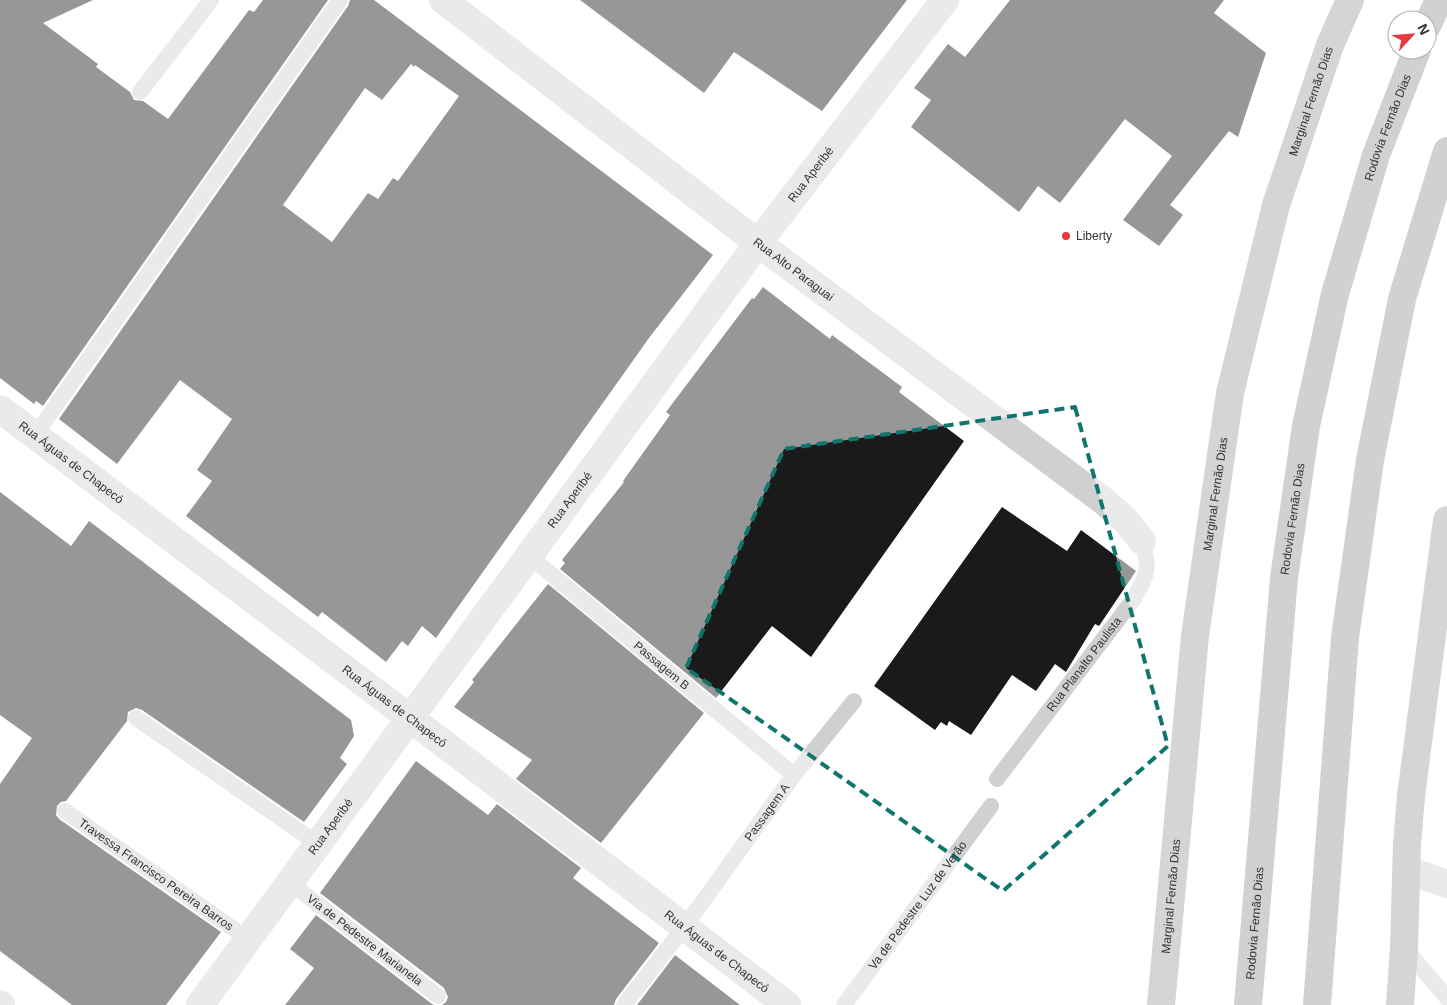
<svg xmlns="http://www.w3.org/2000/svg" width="1447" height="1005" font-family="Arial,sans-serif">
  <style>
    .building { fill: #1a1a1a; fill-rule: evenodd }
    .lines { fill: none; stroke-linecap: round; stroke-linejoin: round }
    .service { stroke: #d0d0d0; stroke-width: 16 }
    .minor { stroke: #d0d0d0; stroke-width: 28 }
    .trunk { stroke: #a2a2a2; stroke-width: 28 }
    .motorway { stroke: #9a9a9a; stroke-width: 28 }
    .marked { fill: none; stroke: #0f766e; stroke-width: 4; stroke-dasharray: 10 6; stroke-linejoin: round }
    .poi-dot { fill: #e63946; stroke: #fff; stroke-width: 2 }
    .labels { text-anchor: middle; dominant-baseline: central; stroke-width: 5; stroke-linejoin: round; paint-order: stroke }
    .street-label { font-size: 12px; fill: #333; stroke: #fff }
    .poi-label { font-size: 12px; fill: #333; stroke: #fff; text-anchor: start }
  </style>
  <rect width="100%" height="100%" fill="#fff"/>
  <g class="building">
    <polygon points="0,0 93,0 43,23 98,64 96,67 130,92 134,100 143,101 168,119 249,10 254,12 263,0 328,0 43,406 36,401 34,404 0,378"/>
    <path d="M350 0H374L713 255 649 338 436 638 422 626 408 646 402 641 386 662 322 612 318 617 186 516 212 481 197 470 232 419 180 380 117 464 59 419 348 6ZM411 64 414 67 415 65 459 96 398 181 393 178 378 199 368 193 332 242 283 205 365 88 382 100Z"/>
    <polygon points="580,0 907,0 822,111 734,52 704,93"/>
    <polygon points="1010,0 1224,0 1214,13 1266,53 1238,137 1229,131 1170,205 1183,215 1159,246 1123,220 1172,156 1125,119 1060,203 1038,186 1019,212 911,127 931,100 914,88 948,44 965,57"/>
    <polygon points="763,287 830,339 832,335 902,387 899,392 964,441 811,657 772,626 716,698 560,569 565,563 562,560 624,482 623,481 670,415 666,412 752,298 754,299"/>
    <polygon points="0,492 71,546 89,521 351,720 354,736 340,758 347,764 304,822 142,710 136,708 128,712 127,721 66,801 61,802 57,806 56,815 59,819 221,932 166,1005 72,1005 0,951 0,784 32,738 0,715"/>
    <polygon points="1002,507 1067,551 1081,530 1136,571 1099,626 1095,624 1066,672 1055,664 1036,691 1012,675 971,735 949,721 947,726 941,722 935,730 874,686"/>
    <polygon points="548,584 704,713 601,843 516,779 532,760 454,707 474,682 472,680"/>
    <polygon points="416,761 488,815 497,804 581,868 573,878 659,943 616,999 614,1005 442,1005 446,1002 448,997 444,988 320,893"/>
    <polygon points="316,915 432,1004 434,1005 285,1005 314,968 290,949"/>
    <polygon points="675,955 740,1005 637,1005"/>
  </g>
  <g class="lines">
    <g class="service">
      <polyline points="140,92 211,0"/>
      <polyline points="35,435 340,0"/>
      <path id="s1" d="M529 556 794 775"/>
      <polyline points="136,718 318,844"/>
      <path id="s2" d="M997 779 1133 600C1147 575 1151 570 1142 541"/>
      <path id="s3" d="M65 811 248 939"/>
      <path id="s4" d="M290 883 438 996"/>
      <polyline points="1404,947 1447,998"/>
      <path id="s5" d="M624 1005 685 926 794 775 854 701"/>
      <path id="s6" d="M844 1005 991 806"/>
    </g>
    <g class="minor">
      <path id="s7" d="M443 0 758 243 1105 502 1126 521 1142 541"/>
      <path id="s8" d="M0 409 410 718 787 1005"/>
      <polyline points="1407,870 1447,884"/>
      <polyline points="0,1004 1,1005"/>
      <path id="s9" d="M200 1005 758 243 945 0"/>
    </g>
    <g class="trunk">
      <path id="s10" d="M1161 1005 1195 636 1230 393 1276 205 1330 45 1350 0"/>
      <polyline points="1400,1005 1404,947 1407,845 1411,796 1447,520"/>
    </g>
    <g class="motorway">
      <polyline points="1427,26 1439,0"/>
      <path id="s11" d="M1248 1005 1284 578 1306 426 1335 294 1376 155 1417 50"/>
      <polyline points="1317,1005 1345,638 1370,460 1402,299 1447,151"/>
    </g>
  </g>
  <path d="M0 0H1447V1005H0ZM1075 407 1168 746 1003 891 686 668 784 449Z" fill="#fff" fill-opacity=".55" fill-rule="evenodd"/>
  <path class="marked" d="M1075 407 1168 746 1003 891 686 668 784 449Z"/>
  <circle class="poi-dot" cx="1066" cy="236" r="5"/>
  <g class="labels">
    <g class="street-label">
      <text stroke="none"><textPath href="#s10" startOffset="919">Marginal Fernão Dias</textPath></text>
      <text stroke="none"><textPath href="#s11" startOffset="892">Rodovia Fernão Dias</textPath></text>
      <text stroke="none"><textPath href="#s9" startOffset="1031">Rua Aperibé</textPath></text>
      <text stroke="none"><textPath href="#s7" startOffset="442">Rua Alto Paraguai</textPath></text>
      <text stroke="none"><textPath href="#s8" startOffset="89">Rua Águas de Chapecó</textPath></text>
      <text stroke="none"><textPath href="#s10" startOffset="514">Marginal Fernão Dias</textPath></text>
      <text stroke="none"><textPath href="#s9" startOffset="626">Rua Aperibé</textPath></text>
      <text stroke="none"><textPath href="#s11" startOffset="488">Rodovia Fernão Dias</textPath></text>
      <text stroke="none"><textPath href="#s2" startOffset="144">Rua Planalto Paulista</textPath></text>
      <text stroke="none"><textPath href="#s1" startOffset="172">Passagem B</textPath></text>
      <text stroke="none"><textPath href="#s8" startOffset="494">Rua Águas de Chapecó</textPath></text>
      <text stroke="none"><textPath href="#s5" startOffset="240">Passagem A</textPath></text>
      <text stroke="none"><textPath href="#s9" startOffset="221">Rua Aperibé</textPath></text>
      <text stroke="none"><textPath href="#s3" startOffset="111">Travessa Francisco Pereira Barros</textPath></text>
      <text stroke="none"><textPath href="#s10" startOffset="109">Marginal Fernão Dias</textPath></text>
      <text stroke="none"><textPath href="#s6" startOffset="124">Va de Pedestre Luz de Verão</textPath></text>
      <text stroke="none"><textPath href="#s11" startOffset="82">Rodovia Fernão Dias</textPath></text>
      <text stroke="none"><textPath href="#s4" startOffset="94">Via de Pedestre Marianela</textPath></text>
      <text stroke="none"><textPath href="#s8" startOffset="899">Rua Águas de Chapecó</textPath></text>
    </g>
    <g class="poi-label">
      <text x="1076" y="236">Liberty</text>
    </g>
  </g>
  <g transform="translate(1412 35) rotate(64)"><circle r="24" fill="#ffffff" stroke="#adadad"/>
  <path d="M0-4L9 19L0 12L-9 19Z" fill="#e63946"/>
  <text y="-8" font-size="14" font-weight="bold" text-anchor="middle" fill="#333333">N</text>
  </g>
</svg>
